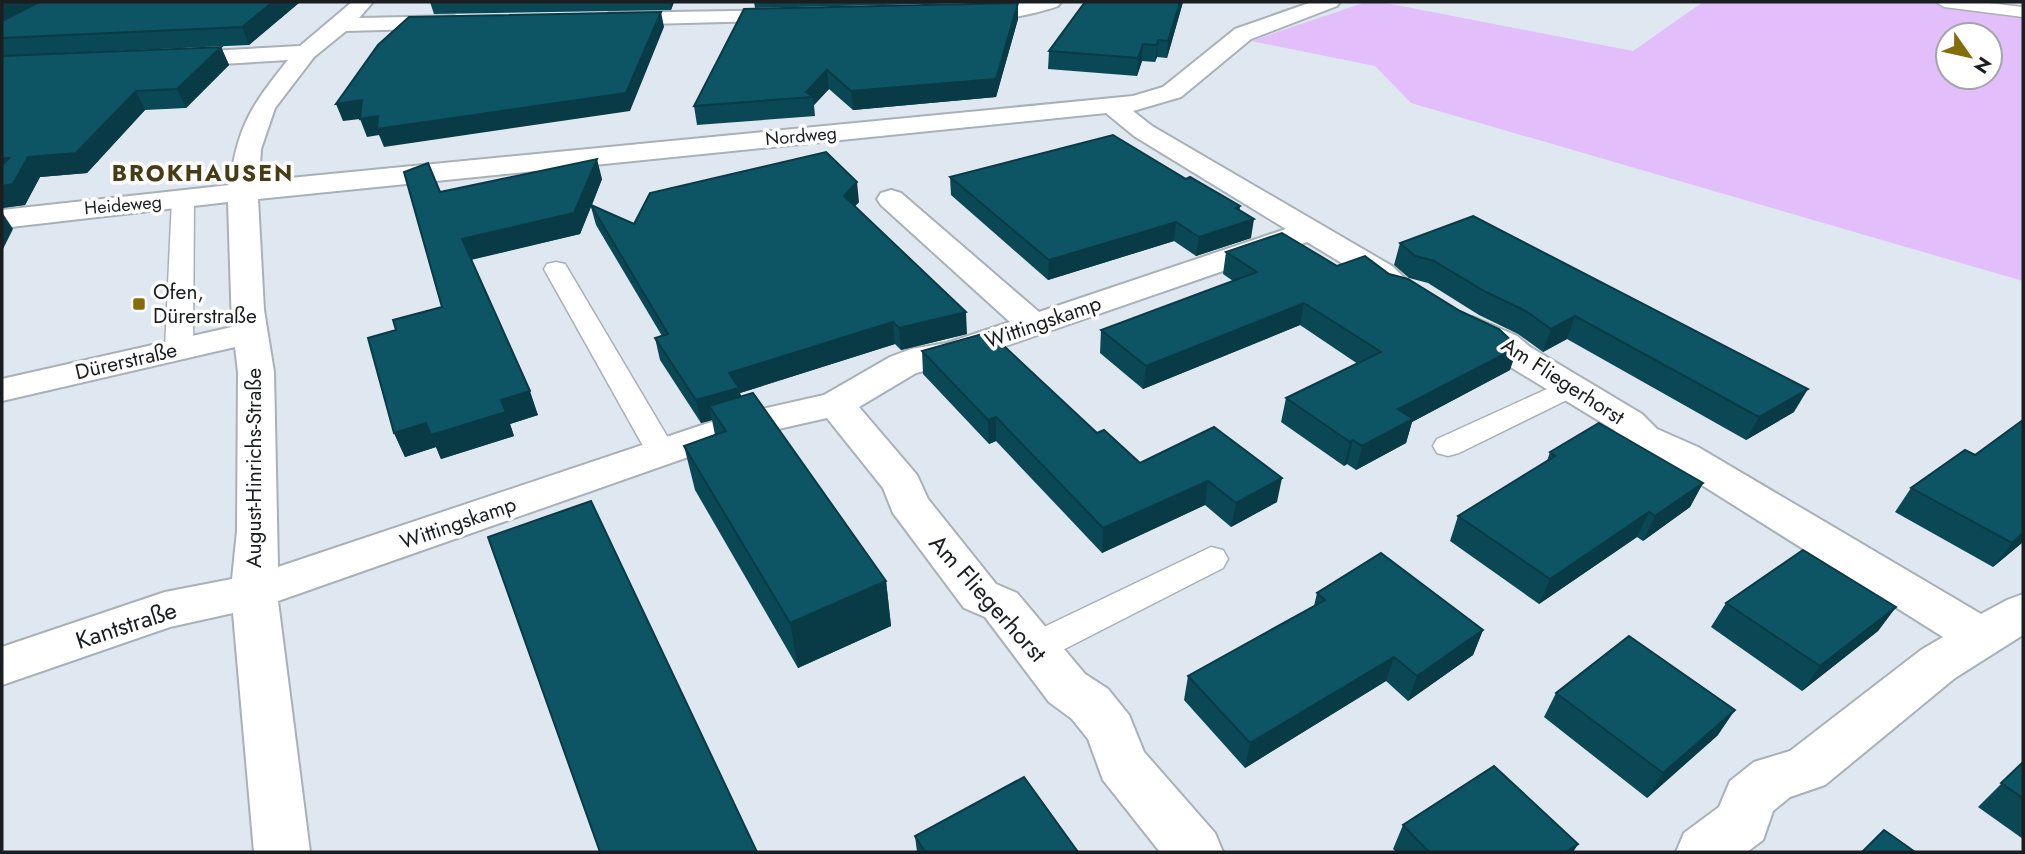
<svg xmlns="http://www.w3.org/2000/svg" width="2025" height="854" font-family="Jost,sans-serif">
  <style>
    .green { fill: #e2befa; fill-rule: evenodd }
    .lines { fill: none; stroke-linecap: round; stroke-linejoin: round }
    .lane-casing { stroke: #a8b0b8; stroke-width: 3 }
    .street-casing { stroke: #a8b0b8; stroke-width: 4 }
    .lane { fill: #fff; fill-rule: evenodd }
    .street { fill: #fff; fill-rule: evenodd }
    .wall { fill: #0b4856 }
    .shaded-wall { fill: #093b46 }
    .building { fill: #0d5464; stroke: #093b46; stroke-width: 2 }
    .poi-dot { fill: #846d0a; stroke: #fff; stroke-width: 2.5 }
    .labels { text-anchor: middle; dominant-baseline: central; stroke-width: 7; stroke-linejoin: round; paint-order: stroke }
    .far-street-label { font-size: 18px; fill: #1b1e21; stroke: #fff }
    .poi-label { font-size: 21px; fill: #1b1e21; stroke: #fff; text-anchor: start }
    .street-label { font-size: 21px; fill: #1b1e21; stroke: #fff }
    .far-district-label { font-size: 23px; font-weight: bold; letter-spacing: 2px; fill: #473c13; stroke: #fff }
    .near-street-label { font-size: 24px; fill: #1b1e21; stroke: #fff }
  </style>
  <rect width="100%" height="100%" fill="#dfe8f0"/>
  <path class="green" d="M1366 2H1381L1633 51 1703 2H1936L2023 14V281L1411 103 1375 66 1251 41ZM1948 35H1990V77H1948Z"/>
  <g class="lines">
    <g class="lane-casing">
      <g id="lane">
        <polygon points="1936,2 1980,2 2023,7 2023,17 1944,7"/>
        <polygon points="183,192 194,199 193,349 189,355 169,355 165,349 172,199"/>
        <polygon points="556,262 565,264 568,269 677,453 673,460 662,463 651,460 647,453 544,269 547,264"/>
        <polygon points="1569,379 1579,382 1583,388 1579,394 1459,453 1448,456 1437,453 1433,446 1437,439"/>
        <polygon points="1211,547 1223,550 1228,559 1223,568 1047,658 1034,663 1021,658 1015,648 1021,638"/>
      </g>
    </g>
    <g class="street-casing">
      <g id="street">
        <path d="M352 2H373L359 18 454 16 465 22 454 28 346 31 314 57 275 108 261 149 259 181 1133 96 1163 87 1235 29 1312 2H1340L1337 6 1251 39 1181 97 1133 111 1152 126 1392 266 1415 288 1411 295 1399 298 1387 295 1370 280 1307 242 965 360 916 373 859 407 917 475 928 499 996 584 1017 593 1085 674 1108 689 1129 715 1144 752 1215 833 1223 852H1160L1103 780 1088 739 1072 719 1049 702 985 617 964 608 893 513 883 488 827 418 748 436 278 601 310 852H254L233 613 170 627 2 685V647L165 592 232 579 237 531 238 372 235 347 2 401V379L232 327 228 202 2 228V210L230 185C237 126 252 105 288 60L171 67 160 60 171 53 300 46ZM1106 113 1134 136 1286 229 1039 312 901 193 891 190 881 193 877 199 881 205 1010 322 947 343 911 349 890 357 824 395 723 418 278 567 274 372 264 310 258 199Z"/>
        <path d="M1032 2H1061L1058 6C1040 13 968 30 956 13L966 7Z"/>
        <polygon points="790,10 797,12 800,16 797,20 609,25 598,19 609,13"/>
        <path d="M1473 317 1517 336 1530 347 1642 414 1657 429 1698 447 1981 614 2007 600 2023 594V635L1955 678 1825 785 1790 797 1773 811 1763 840 1747 852H1676L1684 833 1719 807 1730 781 1754 762 1790 751 1921 650 1943 637 1670 465 1629 447 1614 430 1504 363C1490 348 1467 343 1456 327L1461 320Z"/>
      </g>
    </g>
    <use href="#lane" class="lane"/>
    <use href="#street" class="street"/>
  </g>
  <g class="wall">
    <polygon points="2,2 300,2 249,45 2,56"/>
    <polygon points="430,2 674,2 671,10 434,14"/>
    <polygon points="754,2 1023,2 755,8"/>
    <polygon points="1085,2 1183,2 1167,58 1157,57 1155,62 1142,61 1137,76 1048,69 1049,51"/>
    <polygon points="1018,19 996,97 853,110 829,89 814,105 815,116 697,125 694,106"/>
    <polygon points="221,47 229,65 186,108 145,110 87,173 40,177 25,205 2,208 2,56"/>
    <polygon points="950,177 1240,210 1251,238 1196,256 1174,241 1048,280 951,195"/>
    <polygon points="602,179 592,205 634,224 859,202 854,207 967,334 901,350 895,344 740,393 741,396 886,581 891,626 798,668 695,490 684,446 715,435 712,420 701,423 660,360 655,338 662,336 596,225 591,207 580,234 471,260 538,415 510,424 514,436 441,459 436,447 405,457 394,433 396,330 442,307 440,192"/>
    <polygon points="1473,216 1794,412 1746,440 1567,339 1543,352 1518,334 1479,315 1428,283 1409,278 1394,265 1400,243"/>
    <polygon points="1226,252 1510,370 1412,422 1406,443 1356,470 1347,464 1344,466 1281,422 1286,398 1358,364 1300,325 1143,389 1100,353 1101,330 1233,281 1223,274"/>
    <polygon points="922,351 1097,433 1140,463 1214,427 1277,502 1231,527 1205,505 1102,553 996,441 989,444 923,374"/>
    <polygon points="1550,452 1703,483 1690,507 1643,541 1637,537 1539,604 1450,541 1458,516 1547,461"/>
    <polygon points="1911,488 2023,542 1993,567 1895,512"/>
    <polygon points="1317,593 1483,630 1473,655 1408,701 1386,681 1245,768 1184,700 1188,676 1314,606"/>
    <polygon points="1726,603 1896,607 1878,631 1802,691 1711,627"/>
    <polygon points="1556,693 1718,735 1647,798 1544,717"/>
    <polygon points="2023,762 2023,839 1978,807"/>
    <polygon points="1403,825 1578,844 1573,852 1396,852 1393,849"/>
    <polygon points="915,836 1078,852 917,852"/>
  </g>
  <g class="shaded-wall">
    <polygon points="2,2 43,2 2,23"/>
    <polygon points="273,2 300,2 249,45 242,27"/>
    <polygon points="670,2 674,2 671,10"/>
    <polygon points="1180,2 1183,2 1167,58 1168,41"/>
    <polygon points="1018,3 1018,19 996,97 853,110 851,91"/>
    <polygon points="661,12 664,27 630,111 384,147 379,135 367,137 360,119 343,121 336,104"/>
    <polygon points="1158,40 1157,57 1155,62 1157,45"/>
    <polygon points="1143,44 1142,61 1137,76 1138,58"/>
    <polygon points="221,47 229,65 186,108 177,89"/>
    <polygon points="827,70 829,89 814,105 813,97 806,92"/>
    <polygon points="136,91 145,110 87,173 40,177 25,205 2,208 2,158 28,157"/>
    <polygon points="597,159 602,179 580,234 469,260 462,239"/>
    <polygon points="857,182 859,202 846,216 844,196"/>
    <polygon points="1240,206 1238,224 1254,219 1251,238 1196,256 1199,237 1236,208"/>
    <polygon points="2,212 13,229 2,251"/>
    <polygon points="1176,222 1174,241 1048,280 1049,260"/>
    <polygon points="1304,303 1300,325 1143,389 1146,366"/>
    <polygon points="966,312 967,334 901,350 899,328"/>
    <polygon points="1575,316 1567,339 1543,352 1551,329"/>
    <polygon points="893,322 895,344 740,393 744,411 709,406 712,420 701,423 696,400 729,373"/>
    <polygon points="1518,347 1510,370 1412,422 1406,443 1356,470 1362,446 1398,409"/>
    <polygon points="1808,389 1794,412 1746,440 1759,417"/>
    <polygon points="530,391 538,415 510,424 514,436 441,459 436,447 405,457 394,433"/>
    <polygon points="996,417 996,441 989,444 988,420"/>
    <polygon points="1353,440 1347,464 1344,466 1350,442"/>
    <polygon points="1282,478 1277,502 1231,527 1236,503"/>
    <polygon points="1208,481 1205,505 1102,553 1103,528"/>
    <polygon points="1703,483 1690,507 1643,541 1655,516"/>
    <polygon points="1649,512 1637,537 1539,604 1550,579"/>
    <polygon points="2023,533 2023,542 1993,567 2012,543"/>
    <polygon points="886,581 891,626 798,668 790,623"/>
    <polygon points="1896,607 1878,631 1802,691 1820,666"/>
    <polygon points="1483,630 1473,655 1408,701 1417,676"/>
    <polygon points="1394,657 1386,681 1245,768 1250,743"/>
    <polygon points="1735,710 1718,735 1647,798 1663,773"/>
    <polygon points="1578,844 1573,852 1566,852"/>
  </g>
  <g class="building">
    <polygon points="39,2 273,2 242,27 2,38 2,21"/>
    <polygon points="1085,2 1180,2 1168,41 1158,40 1157,45 1143,44 1138,58 1049,51"/>
    <polygon points="1018,3 996,79 851,91 827,70 806,92 813,97 694,106 744,9"/>
    <polygon points="661,12 626,93 377,129 378,116 360,119 362,100 336,104 378,45 409,17"/>
    <polygon points="221,47 177,89 136,91 76,153 28,157 13,184 2,186 2,165 9,158 2,158 2,56"/>
    <polygon points="1113,135 1186,179 1190,177 1240,206 1236,208 1254,219 1199,237 1176,222 1049,260 950,177"/>
    <polygon points="826,152 857,182 844,196 966,312 899,328 893,322 729,373 739,388 696,400 655,338 668,334 591,205 634,224 650,193"/>
    <polygon points="597,159 574,213 462,239 530,391 501,400 506,412 431,435 426,423 394,433 368,338 396,330 393,320 442,307 404,172 428,163 440,192"/>
    <polygon points="1473,216 1808,389 1759,417 1575,316 1551,329 1526,311 1486,292 1434,261 1415,256 1400,243"/>
    <polygon points="1282,233 1337,266 1365,256 1389,274 1408,279 1460,311 1499,329 1518,347 1398,409 1413,419 1362,446 1353,440 1350,442 1286,398 1381,352 1304,303 1146,366 1101,330 1257,272 1226,252"/>
    <polygon points="989,332 1097,433 1104,430 1140,463 1214,427 1282,478 1236,503 1208,481 1103,528 996,417 988,420 922,351"/>
    <polygon points="753,393 886,581 790,623 684,446 726,431 709,406"/>
    <polygon points="2023,420 2023,533 2012,543 1911,488 1965,450 1975,455"/>
    <polygon points="1599,423 1703,483 1655,516 1649,512 1550,579 1458,516 1555,456 1550,452"/>
    <polygon points="591,501 757,852 600,852 488,537"/>
    <polygon points="1803,550 1896,607 1820,666 1726,603"/>
    <polygon points="1381,553 1483,630 1417,676 1394,657 1250,743 1188,676 1325,600 1317,593"/>
    <polygon points="1629,636 1735,710 1663,773 1556,693"/>
    <polygon points="2023,762 2023,798 2001,783"/>
    <polygon points="1494,766 1578,844 1566,852 1429,852 1403,825"/>
    <polygon points="1024,777 1078,852 925,852 915,836"/>
    <polygon points="1884,830 1915,852 1862,852"/>
  </g>
  <rect class="poi-dot" x="132" y="297" width="14" height="14" rx="3.5"/>
  <g class="labels">
    <g class="far-street-label">
      <text transform="translate(801 136) rotate(-5)">Nordweg</text>
      <text transform="translate(123 205) rotate(-5)">Heideweg</text>
    </g>
    <g class="poi-label">
      <text x="153" y="292">Ofen,<tspan x="153" dy="24">Dürerstraße</tspan></text>
    </g>
    <g class="street-label">
      <text transform="translate(1043 322) rotate(-19)">Wittingskamp</text>
      <text transform="translate(126 361) rotate(-13)">Dürerstraße</text>
      <text transform="translate(1563 381) rotate(33)">Am Fliegerhorst</text>
      <text transform="translate(254 468) rotate(-90)">August-Hinrichs-Straße</text>
      <text transform="translate(458 523) rotate(-19)">Wittingskamp</text>
    </g>
    <g class="far-district-label">
      <text x="203" y="173">BROKHAUSEN</text>
    </g>
    <g class="near-street-label">
      <text transform="translate(988 598) rotate(48)">Am Fliegerhorst</text>
      <text transform="translate(126 625) rotate(-18)">Kantstraße</text>
    </g>
  </g>
  <rect width="2025" height="854" fill="none" stroke="#1b1e21" stroke-width="7"/>
  <g transform="translate(1969 56) rotate(124)"><circle r="33" fill="#ffffff" stroke="#a4a5a6" stroke-width="2"/>
  <path d="M0-5L12 26L0 18L-12 26Z" fill="#846d0a"/>
  <text y="-10" font-size="19" font-weight="bold" text-anchor="middle" fill="#1b1e21">N</text>
  </g>
</svg>
